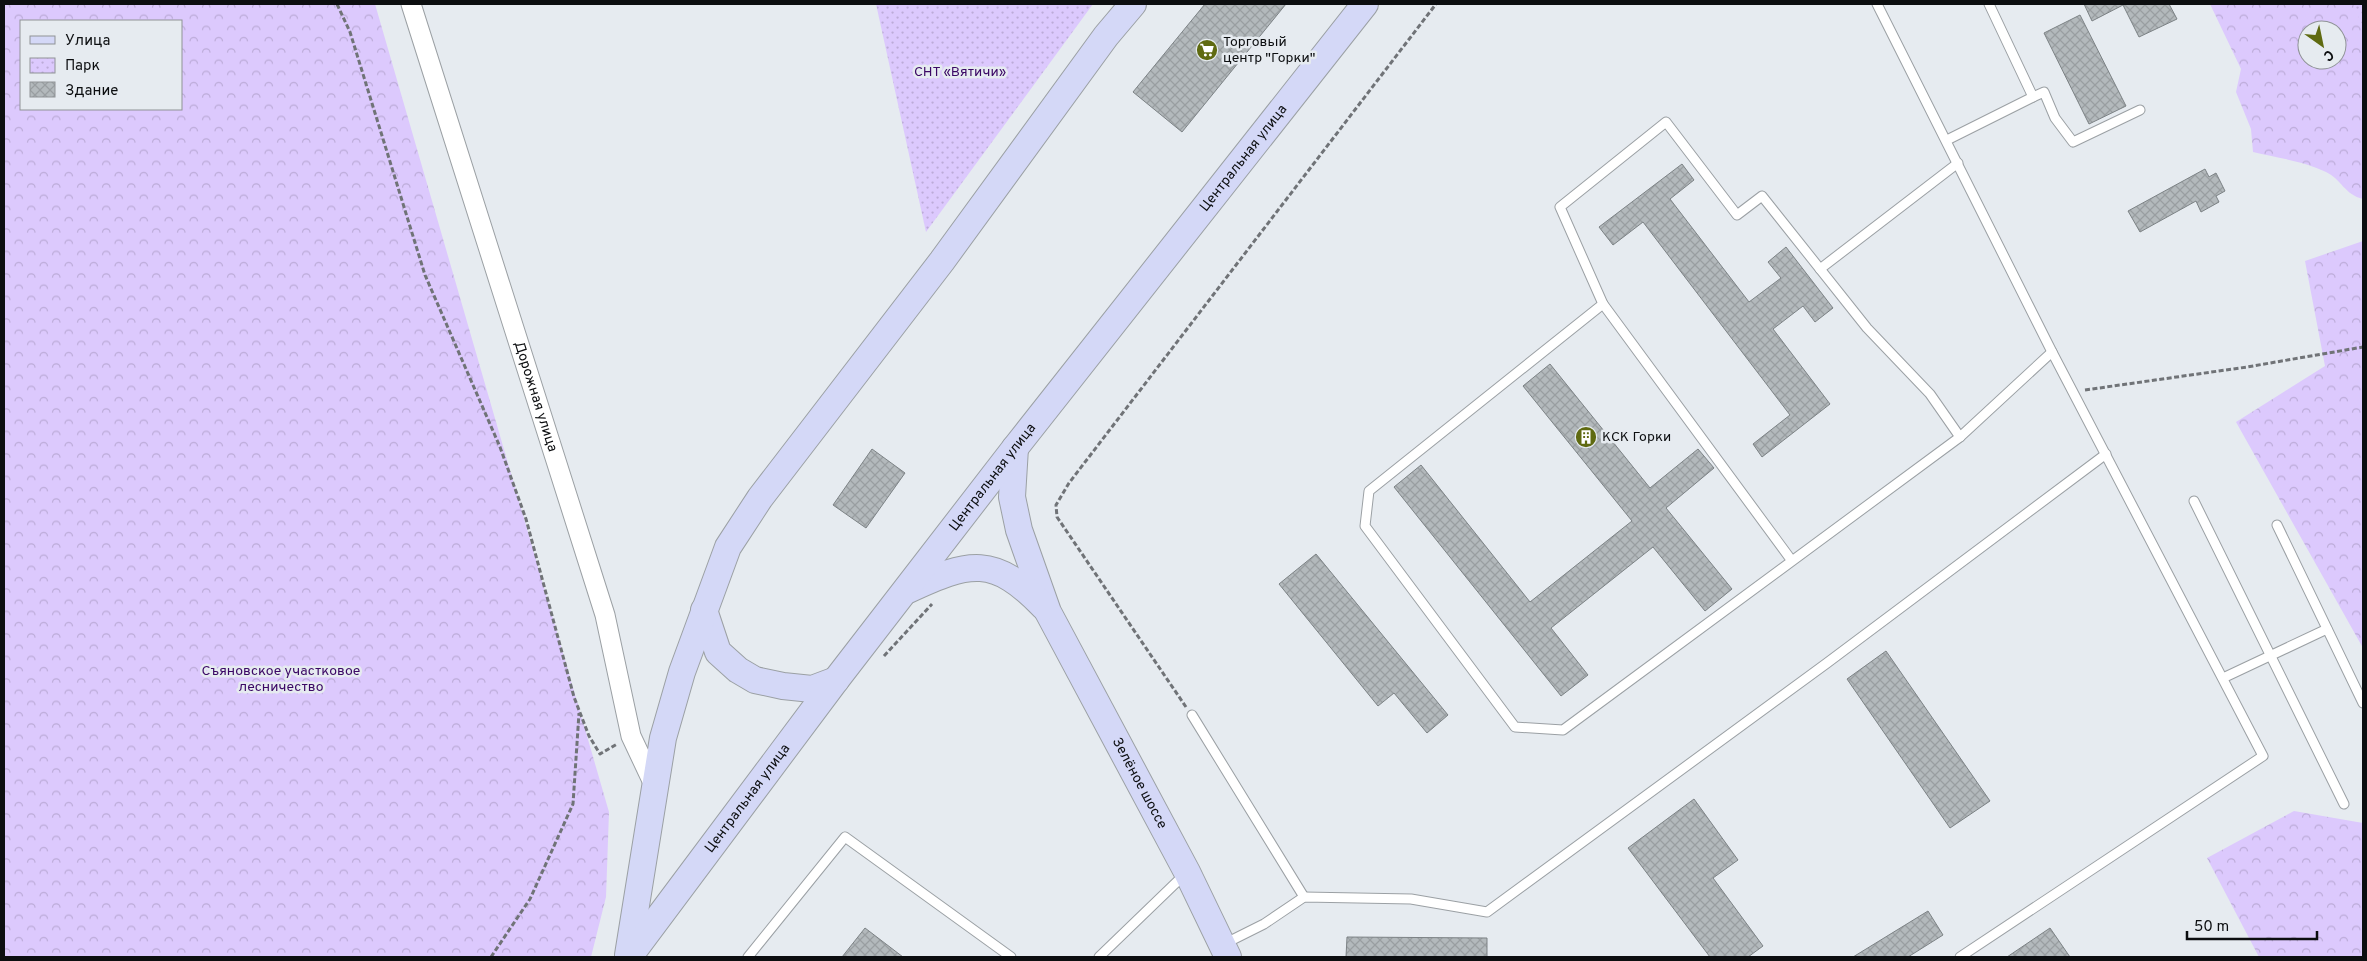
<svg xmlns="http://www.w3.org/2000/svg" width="2367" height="961" font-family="Overpass,sans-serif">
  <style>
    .forest { fill: url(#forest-crowns); fill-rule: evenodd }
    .park { fill: url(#park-dots) }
    .building { fill: url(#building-cross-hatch); stroke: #7c8285 }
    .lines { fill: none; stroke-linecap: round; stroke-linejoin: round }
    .lane-casing { stroke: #9ba0a4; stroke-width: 11 }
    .street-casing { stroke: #9ba0a4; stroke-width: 21 }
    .secondary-casing { stroke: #9ba0a4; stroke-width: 28 }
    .path { stroke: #707377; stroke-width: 3; stroke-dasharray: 5 2.5; stroke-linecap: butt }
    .lane { stroke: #fff; stroke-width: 9 }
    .street { stroke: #fff; stroke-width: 19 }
    .secondary { stroke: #d4d8f7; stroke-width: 26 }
    .labels { text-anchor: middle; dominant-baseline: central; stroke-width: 5; stroke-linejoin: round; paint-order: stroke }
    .poi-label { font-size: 14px; fill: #0c0e10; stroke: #e6ebf0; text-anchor: start }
    .park-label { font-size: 14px; fill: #3b0865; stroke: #e6ebf0 }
    .street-label { font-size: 14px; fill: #0c0e10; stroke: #e6ebf0 }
  </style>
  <defs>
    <pattern id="forest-crowns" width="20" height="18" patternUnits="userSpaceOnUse" patternTransform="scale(1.25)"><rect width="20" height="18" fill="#dcc9fd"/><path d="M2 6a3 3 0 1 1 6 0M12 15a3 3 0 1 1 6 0" fill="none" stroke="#bcabd8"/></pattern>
    <pattern id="park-dots" width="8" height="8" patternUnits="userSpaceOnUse" patternTransform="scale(1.25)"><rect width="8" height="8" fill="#dcc9fd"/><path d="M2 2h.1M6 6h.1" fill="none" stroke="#bcabd8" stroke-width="1.8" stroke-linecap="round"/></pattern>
    <pattern id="building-cross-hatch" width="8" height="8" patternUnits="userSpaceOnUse" patternTransform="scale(1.25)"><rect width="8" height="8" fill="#b3b9bc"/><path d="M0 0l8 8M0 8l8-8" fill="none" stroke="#999ea1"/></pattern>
  </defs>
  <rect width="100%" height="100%" fill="#e6ebf0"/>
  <g class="forest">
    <path d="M4 4H375L609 812 606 897 591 957H4ZM21 21H181V109H21Z"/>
    <path d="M2210 4H2363V199C2345 195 2341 179 2326 172 2304 161 2277 158 2253 152L2251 129 2236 92 2241 69ZM2307 30H2337V60H2307Z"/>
    <polygon points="2363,241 2363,648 2236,422 2325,366 2305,261"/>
    <polygon points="2294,811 2363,823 2363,957 2259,957 2207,858"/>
  </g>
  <g class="park">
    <polygon points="876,4 1093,4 926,232"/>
    <polygon points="2353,4 2363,4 2363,27"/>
  </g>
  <g class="building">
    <polygon points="1205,4 1286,4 1182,132 1133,92"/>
    <polygon points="2084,4 2169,4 2177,19 2139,37 2123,5 2092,21"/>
    <polygon points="2080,15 2126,106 2089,124 2044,33"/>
    <polygon points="1682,164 1694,180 1670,199 1749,302 1781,278 1768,262 1786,247 1833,308 1815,322 1803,306 1773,329 1830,404 1762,457 1753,444 1790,415 1643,222 1613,245 1599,227"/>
    <polygon points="2205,169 2209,177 2216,173 2225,191 2216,196 2219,202 2201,212 2196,201 2140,232 2128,211"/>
    <polygon points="1550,364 1650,488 1698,449 1714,468 1666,508 1732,589 1705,611 1653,547 1551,628 1588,675 1561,696 1394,487 1421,465 1530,602 1632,521 1523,386"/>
    <polygon points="872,449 905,473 866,528 833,505"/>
    <polygon points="1316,554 1448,715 1427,733 1394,693 1378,706 1279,584"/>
    <polygon points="1886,651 1990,801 1950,828 1847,679"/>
    <polygon points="1694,799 1738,860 1713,878 1763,946 1748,957 1710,957 1628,848"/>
    <polygon points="1928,911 1943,935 1908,957 1853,957"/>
    <polygon points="865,928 903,957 842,957"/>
    <polygon points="2050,928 2070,957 2007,957"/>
    <polygon points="1347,937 1487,938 1487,957 1346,957"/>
  </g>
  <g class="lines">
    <g class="lane-casing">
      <g id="lane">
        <polyline points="1877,4 2052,352 2263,756 1960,957"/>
        <polyline points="2033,97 2044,92 2055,118 2073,142 2140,110"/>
        <polyline points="1947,140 2033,97 1989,4"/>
        <polyline points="1820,269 1958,163"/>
        <polyline points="1603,304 1560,207 1666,122 1737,215 1762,196 1867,328 1930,394 1960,437"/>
        <polyline points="2194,501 2344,804"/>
        <polyline points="2277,525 2363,703"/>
        <polyline points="1792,561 1603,304 1369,491 1365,526 1515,727 1563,730 1960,437 2052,352"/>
        <polyline points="2223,678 2327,629"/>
        <polyline points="1192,715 1304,897"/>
        <polyline points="1224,944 1264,924 1304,897 1411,899 1487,912 1827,663 2106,454"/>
        <polyline points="748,957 845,837 1011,957"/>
        <polyline points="1099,957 1185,874"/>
      </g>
    </g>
    <g class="street-casing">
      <g id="street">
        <path id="s1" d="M411 4 605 615 631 736 656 789"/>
      </g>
    </g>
    <g class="secondary-casing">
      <g id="secondary">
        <path id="s2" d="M1015 448 1012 497 1019 530 1048 612 1187 872 1228 957"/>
        <path d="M908 590C970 561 994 555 1044 607"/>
        <polyline points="704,610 718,652 738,670 755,680 783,686 812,689 836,680"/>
        <polyline points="628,955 663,738 682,672 728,547 760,498 942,261 1106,36 1133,4"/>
        <path id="s3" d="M629 957 836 680 1015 448 1365 4"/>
      </g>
    </g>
    <g class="path">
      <polyline points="337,4 350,32 425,275 500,447 526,519 574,697 589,736 600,754 617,744"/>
      <polyline points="2085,390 2247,367 2363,347"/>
      <polyline points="884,656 932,604"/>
      <polyline points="1186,707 1057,517 1056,505 1069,483 1436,4"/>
      <polyline points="491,957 530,899 573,804 579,713"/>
    </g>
    <use href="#lane" class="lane"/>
    <use href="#street" class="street"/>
    <use href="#secondary" class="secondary"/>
  </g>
  <defs>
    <g id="supermarket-disc" transform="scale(1.125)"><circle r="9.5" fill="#5f6a11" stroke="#e6ebf0"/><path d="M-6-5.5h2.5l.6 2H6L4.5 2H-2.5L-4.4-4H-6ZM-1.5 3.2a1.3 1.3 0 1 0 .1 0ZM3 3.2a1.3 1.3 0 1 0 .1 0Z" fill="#fff"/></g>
    <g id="building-disc" transform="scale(1.125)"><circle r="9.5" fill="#5f6a11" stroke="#e6ebf0"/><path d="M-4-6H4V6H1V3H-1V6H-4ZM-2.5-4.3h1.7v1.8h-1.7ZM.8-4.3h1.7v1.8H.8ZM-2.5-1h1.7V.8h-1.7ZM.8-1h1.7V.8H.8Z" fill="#fff"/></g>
  </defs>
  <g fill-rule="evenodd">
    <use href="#supermarket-disc" x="1207" y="50"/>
    <use href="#building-disc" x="1586" y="437"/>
  </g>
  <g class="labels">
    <g class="poi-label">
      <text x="1223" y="42">Торговый<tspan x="1223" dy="16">центр "Горки"</tspan></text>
      <text x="1602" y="437">КСК Горки</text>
    </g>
    <g class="park-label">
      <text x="960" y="72">СНТ «Вятичи»</text>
      <text x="281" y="671">Съяновское участковое<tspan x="281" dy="16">лесничество</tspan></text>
    </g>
    <g class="street-label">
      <text stroke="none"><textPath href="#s3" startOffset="1008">Центральная улица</textPath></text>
      <text stroke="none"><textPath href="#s1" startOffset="412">Дорожная улица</textPath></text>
      <text stroke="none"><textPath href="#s3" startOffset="602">Центральная улица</textPath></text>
      <text stroke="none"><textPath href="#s2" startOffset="364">Зелёное шоссе</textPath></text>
      <text stroke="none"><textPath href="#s3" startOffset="198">Центральная улица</textPath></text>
    </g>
  </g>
  <rect width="2367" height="961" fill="none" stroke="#0c0e10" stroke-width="10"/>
  <rect x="20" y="20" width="162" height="90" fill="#e6ebf0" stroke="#8f9396"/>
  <rect x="30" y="36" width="25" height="8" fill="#d4d8f7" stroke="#8f9396"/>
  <text x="65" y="45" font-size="15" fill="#0c0e10">Улица</text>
  <rect x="30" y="58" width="25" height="15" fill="url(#park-dots)" stroke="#8f9396"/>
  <text x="65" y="70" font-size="15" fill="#0c0e10">Парк</text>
  <rect x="30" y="82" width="25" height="15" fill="url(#building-cross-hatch)" stroke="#8f9396"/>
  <text x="65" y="95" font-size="15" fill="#0c0e10">Здание</text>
  <g transform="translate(2322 45) rotate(147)"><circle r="24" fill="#e6ebf0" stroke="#8f9396"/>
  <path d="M0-4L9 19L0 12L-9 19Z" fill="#5f6a11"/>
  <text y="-8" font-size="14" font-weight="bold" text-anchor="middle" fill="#0c0e10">С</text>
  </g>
  <path d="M2187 931v8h130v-8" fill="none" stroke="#0c0e10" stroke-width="2.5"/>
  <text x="2194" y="931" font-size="15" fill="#0c0e10" stroke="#e6ebf0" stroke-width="4" paint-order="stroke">50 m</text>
</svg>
